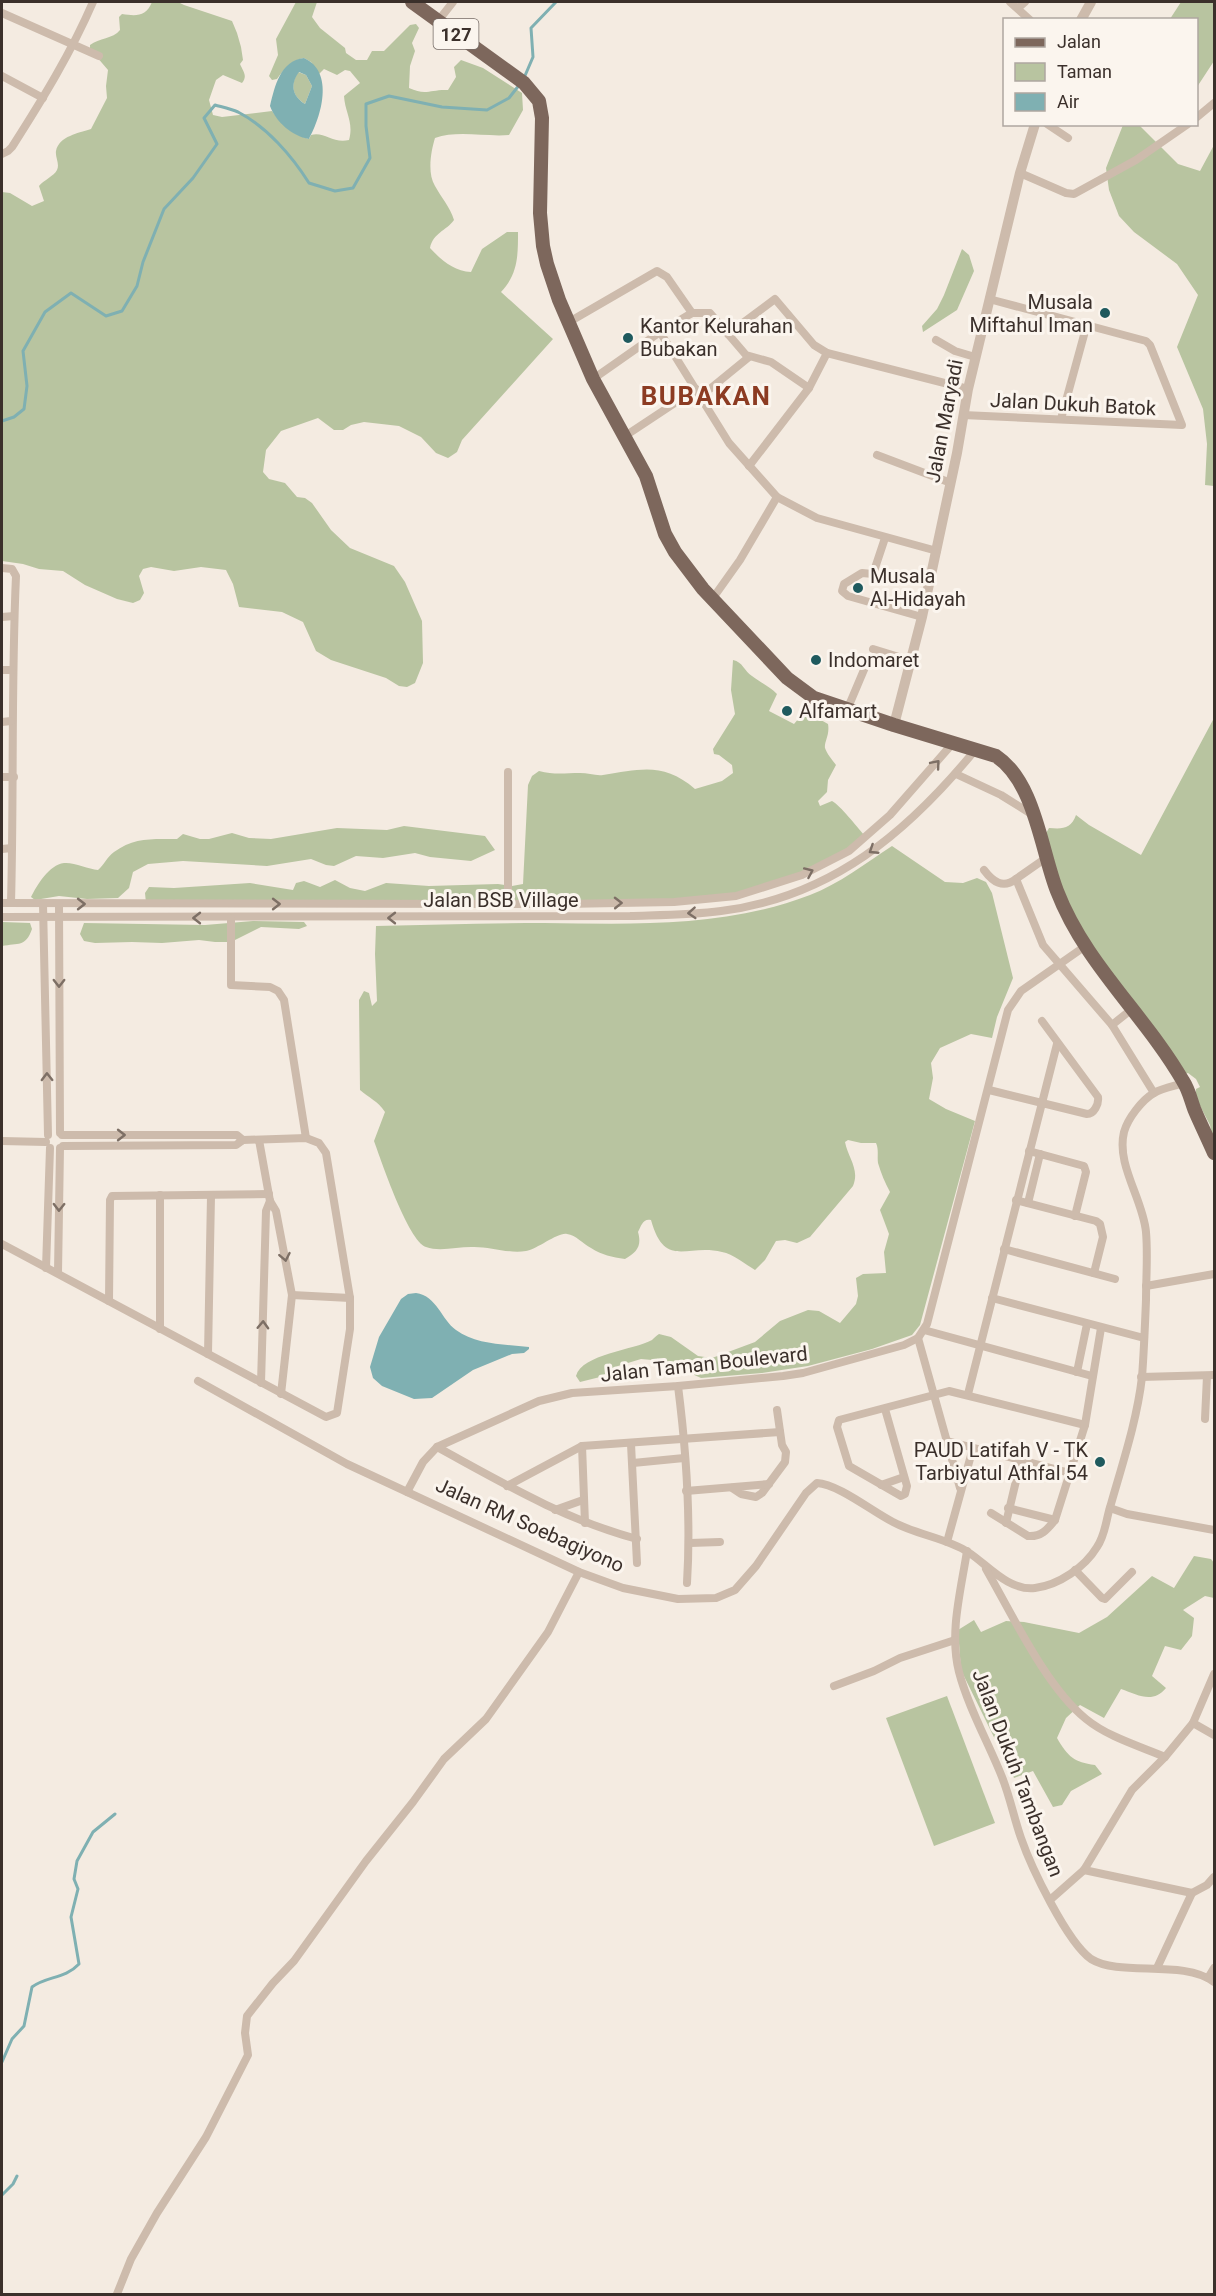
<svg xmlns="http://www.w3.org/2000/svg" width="1216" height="2296" font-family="Roboto,sans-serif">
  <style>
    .green { fill: #b8c4a0 }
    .water { fill: #7fb0b2; fill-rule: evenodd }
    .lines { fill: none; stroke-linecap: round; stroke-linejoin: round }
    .stream { stroke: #7fb0b2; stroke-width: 3 }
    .minor { stroke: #cdbbac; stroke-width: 8 }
    .tertiary { stroke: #cdbbac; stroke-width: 10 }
    .primary { stroke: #7d675c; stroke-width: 14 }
    .oneway { stroke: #7d6f65 }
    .poi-dot { fill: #1f5a5e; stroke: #fbf5ee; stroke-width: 2 }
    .labels { text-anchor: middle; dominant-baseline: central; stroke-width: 6; stroke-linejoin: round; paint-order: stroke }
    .shield { fill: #fbf5ee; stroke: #756b66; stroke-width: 1.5 }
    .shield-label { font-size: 18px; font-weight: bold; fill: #3b302b }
    .poi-label { font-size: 20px; fill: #3b302b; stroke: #fbf5ee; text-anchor: start }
    .street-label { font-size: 20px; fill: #3b302b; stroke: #fbf5ee }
    .district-label { font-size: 26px; font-weight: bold; letter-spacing: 1.5px; fill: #8c3b22; stroke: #fbf5ee }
  </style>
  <rect width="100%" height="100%" fill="#f4ebe1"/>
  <g class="green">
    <path d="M152 2H178L184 5 232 21 237 33 241 47 243 60 240 64C243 71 248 76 242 83L223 75 216 80 209 100 213 115 222 117 272 111C282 125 292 134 309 139L311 135C324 131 333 144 349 140 354 122 345 113 344 96L360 83 350 71 345 70 337 75 324 69 319 74 311 62 304 58C292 60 284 69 277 79L272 80 269 76 278 55 276 39 296 2H317L312 17 320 28 345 48 346 53 356 60H367L372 51H384L410 25 416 24 419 28 412 43 415 51 410 66 409 88C426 96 431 89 448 90L456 77 454 67 461 60 483 68 522 93 523 110 509 135C485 137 457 130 435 138 431 151 427 173 435 186 441 197 450 207 454 220 446 231 433 233 430 248 441 260 454 271 471 272L482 249 507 232H518C518 256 518 274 501 292L553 339 462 440 457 452 448 458 436 453 421 437 399 426 364 422 351 425 343 430H334L318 418 281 431 266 450 263 472 269 479 285 483 297 497 305 498 312 503 331 530 350 548 394 566 405 582 422 621 423 663 415 683 407 687 399 686 386 678 331 660 316 651 303 622 282 612 239 607 233 584 226 570 201 567 174 571 151 567 143 569 139 576 144 593 140 600 133 603 117 599 85 585 63 571 39 569 23 564 2 561V192L10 193 32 206 44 201 39 186C44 180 54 176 57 170 60 164 55 157 56 151 59 136 79 133 91 129L107 98 106 86 108 70 90 49V45C99 38 113 39 120 30L119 17 122 14C136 16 146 17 152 2Z"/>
    <polygon points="1181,2 1214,2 1214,61 1197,87 1196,20 1170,19"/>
    <path d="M298 72 306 75 312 86 305 104C292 96 290 85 298 72Z"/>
    <polygon points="1123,125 1139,125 1178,164 1200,171 1214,145 1214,486 1205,485 1207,444 1203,409 1177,347 1198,295 1177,264 1134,232 1119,216 1109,190 1106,168"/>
    <polygon points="962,249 969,255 974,271 957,310 923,332 922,326 937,309 944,295"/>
    <path d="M733 660C743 662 744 671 752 676 761 683 769 686 777 694L769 711 794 724 805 711 828 724C830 735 824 742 825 748 827 754 833 761 836 765L828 780 827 792 818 801 820 806 832 801C840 805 857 827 865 836L848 849 802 873 735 894 674 900 146 903 145 893 149 887 174 888 250 883 293 890 296 883 304 881 320 887 335 880 350 888 365 891 386 883 429 886 498 884 512 886 523 884 528 785 532 776 539 771C554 775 565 773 580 773 588 773 596 776 603 775 641 769 664 762 695 789L722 781 733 773 732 765 719 755 714 754 713 749 735 714 731 690Z"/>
    <path d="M1214 718V1146L1210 1125 1196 1098V1089L1200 1087 1196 1079 1188 1073 1185 1074 1083 936 1057 879 1045 835 1049 828C1063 829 1071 829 1076 815L1089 825 1141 855Z"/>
    <path d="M404 826 485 836 495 850 471 861 430 857 415 853 383 858 356 856 334 866 326 865 311 859 267 866 183 861 148 864 133 872 129 888 118 898 87 899 59 896 35 900 31 897C37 885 49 865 64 863 74 862 88 869 98 870 104 865 107 857 114 852 134 837 153 839 177 839L183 834 200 839H209L232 833 249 838 271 839 337 828 387 830Z"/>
    <path d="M892 846 945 882 963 883 977 878 986 882 992 893 1013 978 997 1017 992 1038 971 1034 940 1048 931 1063 933 1078 929 1099 946 1109 975 1121 920 1325 912 1335 872 1349 808 1366 762 1373 701 1378 663 1361 641 1359 618 1366 600 1377 580 1382 576 1376C582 1354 634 1350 652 1340 654 1338 656 1336 659 1334L671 1337 698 1356 712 1358 755 1342 780 1321 808 1310 819 1311 840 1323 856 1304 858 1296 856 1278 863 1274 886 1273 884 1252 889 1234 880 1210 890 1192C885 1183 881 1173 878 1163 877 1156 879 1150 876 1143H861L848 1140 845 1142C848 1158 860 1169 853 1186L810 1237 797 1243 785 1240 776 1241 765 1260 755 1270C745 1264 733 1254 722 1252 687 1243 665 1270 651 1220 643 1218 641 1226 638 1232 642 1246 637 1252 625 1259 612 1257 602 1255 591 1248 583 1244 576 1235 567 1234 558 1232 538 1249 526 1251 508 1254 489 1246 471 1247 457 1247 439 1252 426 1247 408 1241 381 1160 374 1141L385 1112C378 1101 369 1098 360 1090L359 1000 364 991 369 993 372 1006 377 1001 375 954 376 926C432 925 488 923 544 923 634 924 725 928 810 895 839 884 866 863 892 846Z"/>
    <polygon points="253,921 304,922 307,926 299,929 261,927 231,942 215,942 199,940 162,943 132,942 95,943 84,941 80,934 84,923 205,925"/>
    <path d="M2 922 30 923 32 929C26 947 18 943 2 946Z"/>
    <path d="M1194 1556 1211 1559 1214 1563V1598L1205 1596 1183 1610 1194 1618 1192 1636 1181 1650 1165 1646 1152 1676 1166 1688C1153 1704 1138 1695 1121 1689L1104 1718 1080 1705 1066 1718 1057 1738C1068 1757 1074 1762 1095 1765L1102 1774 1071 1791 1062 1805 1053 1807 1033 1771 1014 1778 961 1670 958 1630 974 1620 981 1632 1006 1621 1024 1622 1079 1633 1107 1617 1152 1576 1174 1588Z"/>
    <polygon points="947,1696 995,1823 934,1846 886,1718"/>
  </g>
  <g class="water">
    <path d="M304 58C335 72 321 117 309 139 292 136 276 122 270 106 275 86 280 61 304 58ZM299 72 306 75 312 86 305 104C292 96 290 84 299 72Z"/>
    <path d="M416 1293C437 1296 441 1319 456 1330 476 1345 505 1344 529 1347V1349L524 1353 512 1354 473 1370 432 1398 414 1399 382 1386 373 1378 370 1367 379 1337 401 1299 408 1294Z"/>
  </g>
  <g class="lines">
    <g class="stream">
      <polyline points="524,78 533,57 531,28 556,2"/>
      <path d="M2 421 14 417 24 409 27 386 23 351 45 312 71 293 106 316 122 311 137 286 143 262 164 209 193 178 217 144 204 118 215 105C222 107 231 109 238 112 267 127 292 156 309 183L335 191 353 188 370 158 366 126V104L389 96 442 107 487 110 509 98 520 84"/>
      <path d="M2 2062 12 2039 24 2026 32 1987C47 1976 65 1979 79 1964L71 1917 78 1889 74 1879 77 1861 93 1832 115 1814"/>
      <polyline points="2,2195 13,2184 17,2176"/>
    </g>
    <g class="minor">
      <polyline points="1010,2 1030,20"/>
      <polyline points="1018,8 1025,2"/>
      <polyline points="2,13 99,56"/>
      <polyline points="438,21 453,2"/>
      <polyline points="2,76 43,98"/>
      <polyline points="1196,118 1214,103"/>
      <polyline points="1047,124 1068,138"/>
      <path d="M2 154 8 151 12 147C42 100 71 53 93 2"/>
      <polyline points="1020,173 1066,193 1074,194 1136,160 1188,124"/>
      <polyline points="569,322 657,271 667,277 692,313"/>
      <polyline points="660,332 692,313 710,313 746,355 771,362 809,388 827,353"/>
      <polyline points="728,334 775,299 814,345 827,353 968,389"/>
      <polyline points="936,340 955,351 975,357"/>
      <polyline points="593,379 660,332 729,443 777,497 817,518 937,551"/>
      <polyline points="700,397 749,357"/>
      <polyline points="963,415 1182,425 1150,345 1146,341 989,299"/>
      <polyline points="1061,419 1087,324"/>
      <polyline points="625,436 696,389"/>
      <polyline points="877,455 951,483"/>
      <polyline points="749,466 809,388"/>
      <polyline points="885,538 873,574 862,573 844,584 842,591 848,596 922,617"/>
      <path d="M2 568 12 569 16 576C11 685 14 793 11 903"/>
      <polyline points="713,598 740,560 777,497"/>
      <polyline points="2,617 14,616"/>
      <polyline points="873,649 912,661"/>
      <polyline points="2,670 12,670"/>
      <polyline points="847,710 866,665"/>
      <polyline points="2,722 11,721"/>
      <polyline points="956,774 1001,795 1033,815"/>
      <polyline points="2,777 14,777"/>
      <polyline points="2,849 12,848"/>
      <polyline points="1046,858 1016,879 1043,945 1112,1025 1154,1093"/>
      <path d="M984 870C993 882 1003 889 1016 879"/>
      <polyline points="2,903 563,904 674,902 736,896 802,875 849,851 890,815 953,743"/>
      <polyline points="508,903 508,772"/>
      <polyline points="43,904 48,1135"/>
      <polyline points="59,904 60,1133"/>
      <path d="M2 917 630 916C660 915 691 915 721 911 832 897 908 832 976 749"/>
      <polyline points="231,918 231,985 270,987 278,991 284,1000 306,1138"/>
      <polyline points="1112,1025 1132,1009"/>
      <path d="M989 1090 1087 1114C1094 1114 1099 1104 1098 1097L1042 1021"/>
      <polyline points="62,1135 237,1135 243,1140"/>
      <polyline points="259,1140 270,1201 276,1211 292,1295 281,1394"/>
      <polyline points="2,1141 46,1142"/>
      <polyline points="1029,1151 1084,1166 1086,1172 1075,1216"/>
      <polyline points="160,1195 160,1329"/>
      <polyline points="1016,1200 1096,1221 1100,1224 1103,1237 1094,1273"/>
      <polyline points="1028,1203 1040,1154"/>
      <polyline points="2,1244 326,1417 337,1413 350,1329 350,1298 326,1153 319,1143 306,1138 243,1140 236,1145 63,1146"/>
      <polyline points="1004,1249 1115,1279"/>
      <polyline points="46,1268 50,1148"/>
      <polyline points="58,1273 60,1148"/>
      <polyline points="1146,1286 1214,1274"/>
      <polyline points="292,1295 350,1298"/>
      <polyline points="992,1298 1144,1338"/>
      <polyline points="109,1301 110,1200 112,1196 269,1194"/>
      <polyline points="924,1330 1092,1376"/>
      <polyline points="918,1338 960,1488"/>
      <polyline points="208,1354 211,1196"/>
      <polyline points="1077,1372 1087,1324"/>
      <polyline points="1141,1377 1214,1375"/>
      <path d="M198 1381 347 1464 579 1572 623 1588 678 1599 716 1598 735 1590 756 1566 806 1493 817 1483C838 1484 873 1512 893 1522 917 1535 946 1538 968 1552 988 1565 1008 1591 1035 1588 1059 1585 1085 1567 1097 1547 1106 1534 1106 1518 1111 1504 1123 1462 1137 1420 1142 1377 1144 1351 1145 1325 1146 1300 1146 1277 1148 1255 1146 1232 1143 1199 1116 1165 1124 1132 1128 1118 1142 1100 1154 1093 1163 1088 1175 1086 1184 1083"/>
      <polyline points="261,1383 266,1211 270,1201"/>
      <path d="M678 1386C686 1449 691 1519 687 1583"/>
      <polyline points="968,1394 1057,1044"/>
      <polyline points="885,1409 907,1486 905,1494 901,1496 849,1466 837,1427 839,1420 949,1391 1085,1425"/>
      <polyline points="1205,1419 1207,1376"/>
      <polyline points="947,1441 1070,1473"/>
      <polyline points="631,1444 637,1563"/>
      <polyline points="582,1446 585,1523"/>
      <path d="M437 1447C503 1483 563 1519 637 1539"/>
      <polyline points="633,1463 684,1458"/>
      <polyline points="881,1485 904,1477"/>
      <polyline points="507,1486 582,1446 780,1432"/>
      <polyline points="732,1488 741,1494 756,1497 762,1493 785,1462 786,1452 782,1445 777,1410"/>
      <polyline points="686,1491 769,1484"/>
      <polyline points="407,1492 423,1462 437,1447 539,1401 572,1393 678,1386 783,1376 803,1373 904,1345 918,1338 927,1324 1008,1010 1021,991 1084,947"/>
      <polyline points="1008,1508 1055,1520"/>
      <polyline points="1110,1508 1127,1514 1214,1530"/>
      <polyline points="555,1510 583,1500"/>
      <path d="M991 1513 1028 1536C1041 1537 1047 1530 1055 1520L1085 1425 1101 1328"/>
      <polyline points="1006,1523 1021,1460"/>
      <polyline points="947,1542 973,1448"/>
      <polyline points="690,1543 720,1542"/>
      <path d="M967 1551C961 1590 949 1633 959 1672 968 1707 989 1744 1002 1777 1010 1797 1014 1818 1021 1838 1031 1867 1067 1942 1091 1959 1120 1977 1183 1959 1214 1982"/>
      <path d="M986 1569C1012 1614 1046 1687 1086 1719 1108 1737 1139 1746 1165 1757"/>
      <polyline points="1075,1570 1102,1598 1105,1599 1132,1572"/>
      <polyline points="834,1686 874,1671 900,1658 955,1640"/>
      <polyline points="1193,1723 1214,1735"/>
      <polyline points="1084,1870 1192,1893 1207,1885 1214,1877"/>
      <polyline points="1050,1900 1084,1870 1132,1790 1165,1757 1193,1723 1214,1674"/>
      <polyline points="1157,1968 1192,1893"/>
      <polyline points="1208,1978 1214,1968"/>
      <polyline points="117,2294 131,2259 157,2213 206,2137 248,2055 245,2033 247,2016 273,1983 294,1961 366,1861 413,1802 444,1759 486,1719 548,1632 579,1572"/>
    </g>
    <g class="tertiary">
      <polyline points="1081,20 1091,2"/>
      <polyline points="894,725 922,617 957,453 968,389 1020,173 1035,124"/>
    </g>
    <path class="primary" d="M412 2 524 83 539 101 542 118 540 213 543 246 547 264 559 300 593 379 646 476 665 534 675 552 703 589 787 678 814 698 894 725 996 756C1035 782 1041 850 1057 891 1085 964 1145 1015 1183 1081 1189 1090 1191 1101 1195 1111 1201 1125 1208 1139 1214 1153"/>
  </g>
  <defs><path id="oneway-chevron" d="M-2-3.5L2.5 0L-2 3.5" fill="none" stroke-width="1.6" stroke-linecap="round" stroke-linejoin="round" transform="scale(1.5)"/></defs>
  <g class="oneway">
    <use href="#oneway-chevron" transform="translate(936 764) rotate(-50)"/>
    <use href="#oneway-chevron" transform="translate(873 850) rotate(147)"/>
    <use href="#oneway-chevron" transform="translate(809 872) rotate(-24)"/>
    <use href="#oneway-chevron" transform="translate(618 903) rotate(-1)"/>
    <use href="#oneway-chevron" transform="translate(81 904)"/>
    <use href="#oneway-chevron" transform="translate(276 904)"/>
    <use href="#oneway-chevron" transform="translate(692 913) rotate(176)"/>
    <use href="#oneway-chevron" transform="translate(197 918) rotate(180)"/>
    <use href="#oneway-chevron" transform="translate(392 918) rotate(180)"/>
    <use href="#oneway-chevron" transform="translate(59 983) rotate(90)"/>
    <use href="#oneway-chevron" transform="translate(47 1077) rotate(-91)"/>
    <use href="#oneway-chevron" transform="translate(121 1135)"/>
    <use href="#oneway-chevron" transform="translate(59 1207) rotate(91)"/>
    <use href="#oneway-chevron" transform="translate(285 1257) rotate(79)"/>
    <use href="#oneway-chevron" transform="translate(263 1325) rotate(-88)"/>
  </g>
  <g class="poi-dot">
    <circle cx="1105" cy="313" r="6"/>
    <circle cx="628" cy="338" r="6"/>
    <circle cx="858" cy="588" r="6"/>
    <circle cx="816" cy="660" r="6"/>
    <circle cx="787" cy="711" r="6"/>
    <circle cx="1100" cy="1462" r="6"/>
  </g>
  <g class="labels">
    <rect class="shield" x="433.5" y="19" width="45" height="30" rx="4.5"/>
    <g class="shield-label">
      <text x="456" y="34">127</text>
    </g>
    <g class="poi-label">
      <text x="1093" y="302" text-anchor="end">Musala<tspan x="1093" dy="23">Miftahul Iman</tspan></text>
      <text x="640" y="326">Kantor Kelurahan<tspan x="640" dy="23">Bubakan</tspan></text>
      <text x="870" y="576">Musala<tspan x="870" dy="23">Al-Hidayah</tspan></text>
      <text x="828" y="660">Indomaret</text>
      <text x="799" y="711">Alfamart</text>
      <text x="1088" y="1450" text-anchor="end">PAUD Latifah V - TK<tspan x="1088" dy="23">Tarbiyatul Athfal 54</tspan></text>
    </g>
    <g class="street-label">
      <text transform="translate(1073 404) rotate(3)">Jalan Dukuh Batok</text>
      <text transform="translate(944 421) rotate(-79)">Jalan Maryadi</text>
      <text x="501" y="900">Jalan BSB Village</text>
      <text transform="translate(704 1364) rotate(-6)">Jalan Taman Boulevard</text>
      <text transform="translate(530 1525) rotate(24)">Jalan RM Soebagiyono</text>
      <text transform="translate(1018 1773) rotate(69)">Jalan Dukuh Tambangan</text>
    </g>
    <g class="district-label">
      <text x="706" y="396">BUBAKAN</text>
    </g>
  </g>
  <rect width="1216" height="2296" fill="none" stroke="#3b302b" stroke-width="6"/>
  <rect x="1003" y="18" width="195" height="108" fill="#fbf5ee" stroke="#aea6a0" stroke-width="1.5"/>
  <rect x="1015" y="38" width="30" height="9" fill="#7d675c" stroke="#aea6a0" stroke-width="1.5"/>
  <text x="1057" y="48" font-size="18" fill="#3b302b">Jalan</text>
  <rect x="1015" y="63" width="30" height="18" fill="#b8c4a0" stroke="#aea6a0" stroke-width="1.5"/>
  <text x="1057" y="78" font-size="18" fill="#3b302b">Taman</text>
  <rect x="1015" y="93" width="30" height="18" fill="#7fb0b2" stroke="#aea6a0" stroke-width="1.5"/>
  <text x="1057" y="108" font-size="18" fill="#3b302b">Air</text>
</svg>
